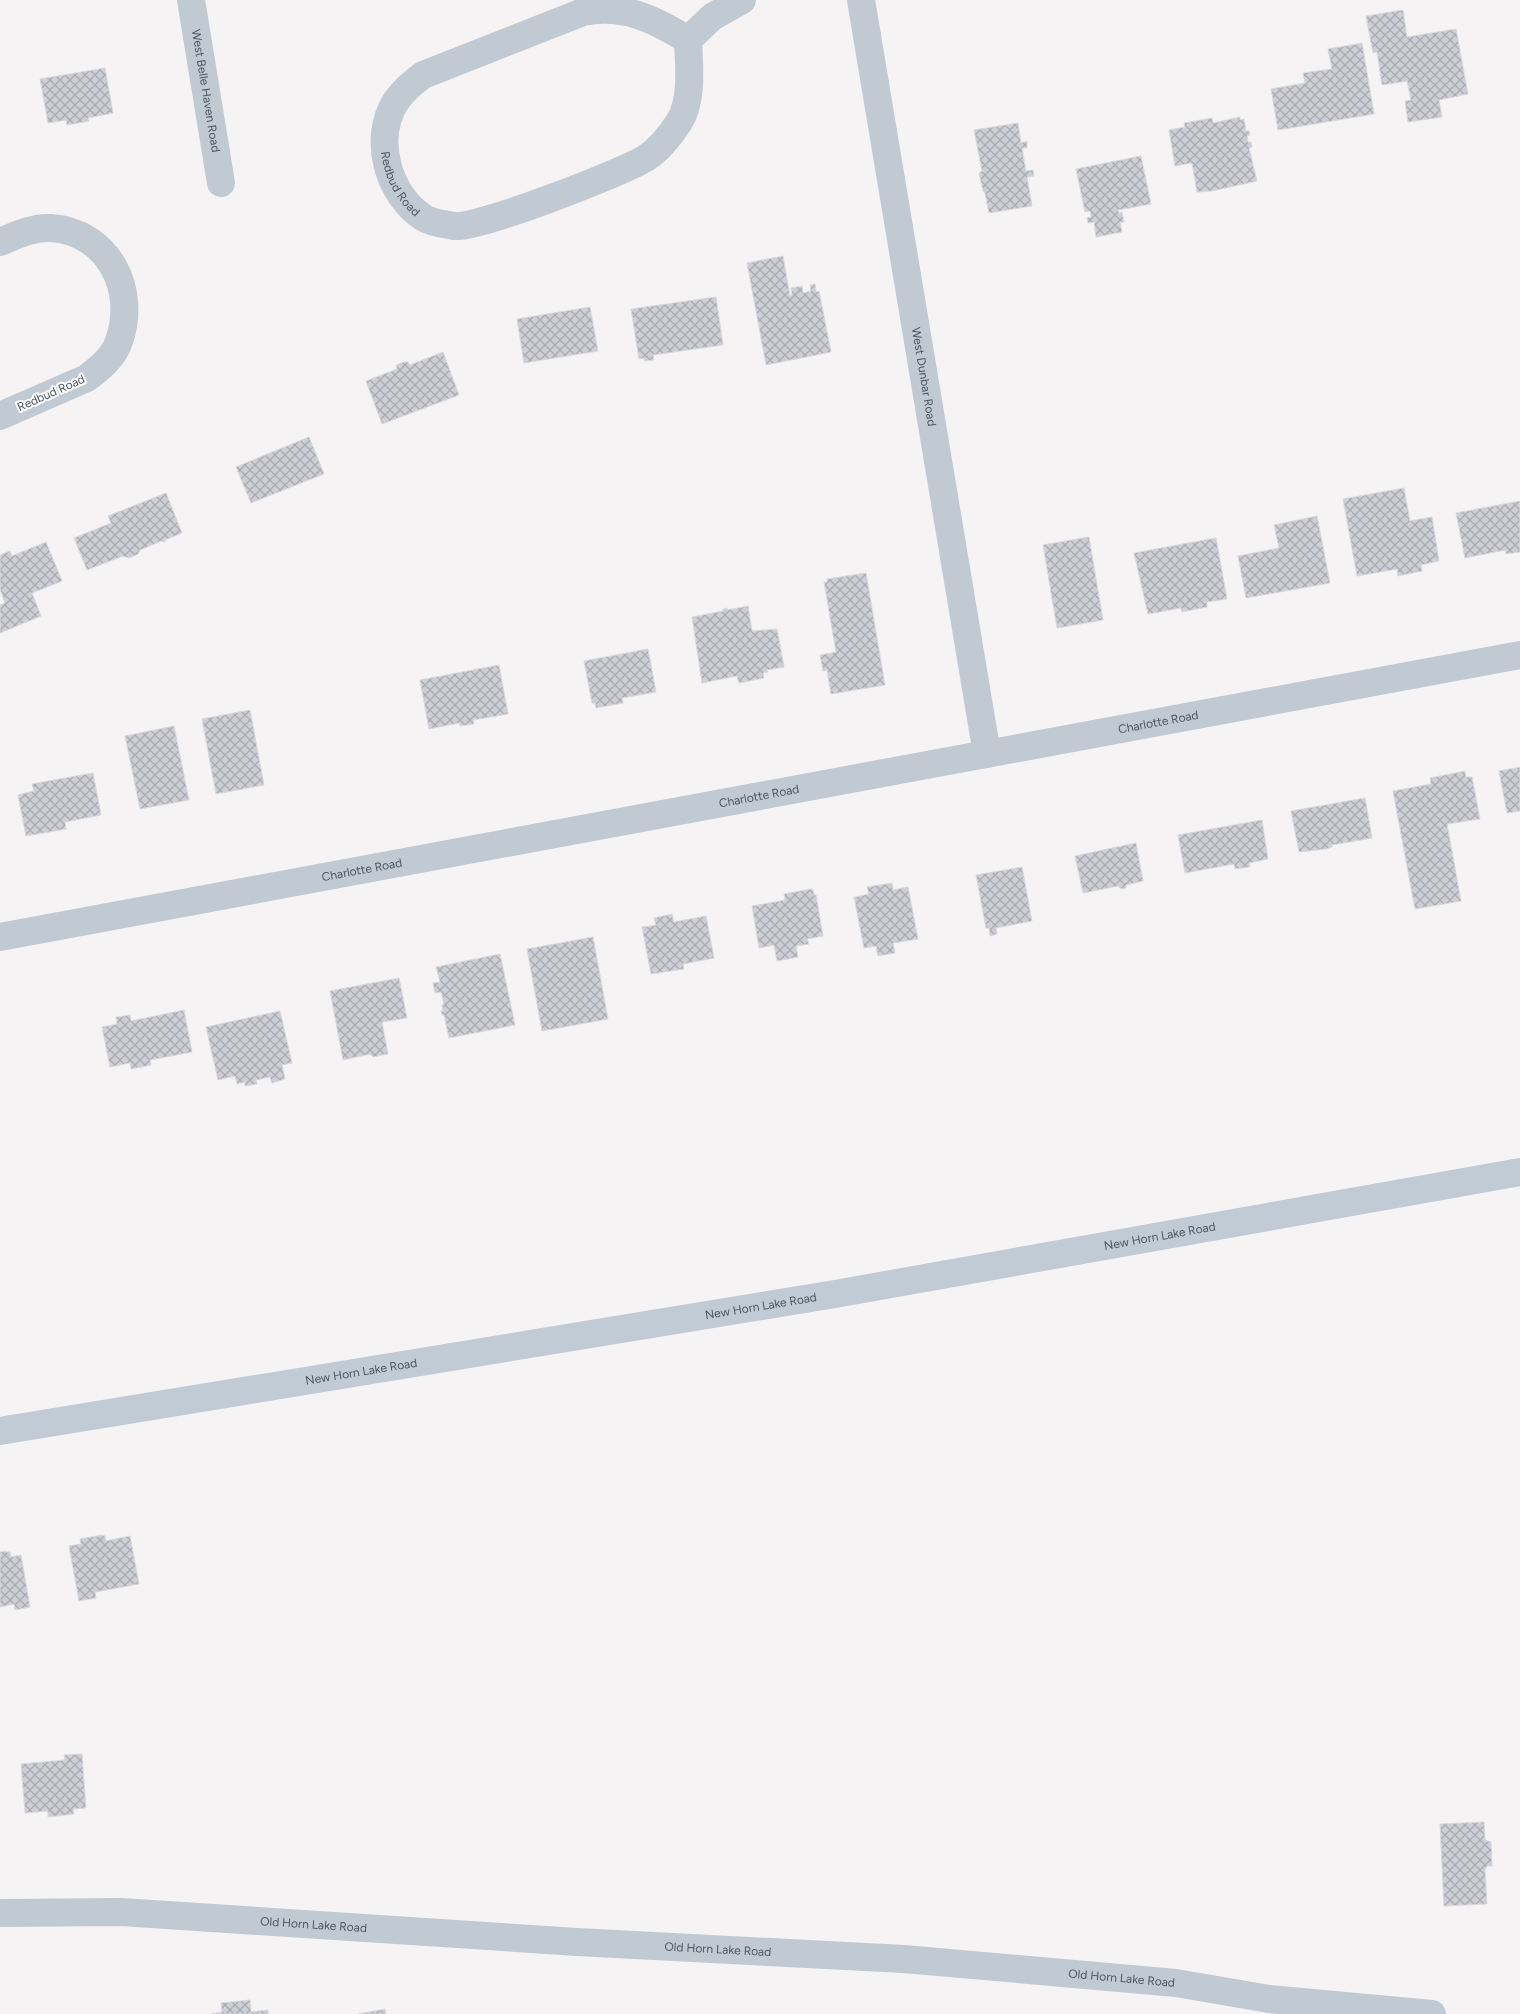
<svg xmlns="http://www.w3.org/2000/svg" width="1520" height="2014" font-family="Figtree,sans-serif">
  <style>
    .building { fill: url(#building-cross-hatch); stroke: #d7d9de }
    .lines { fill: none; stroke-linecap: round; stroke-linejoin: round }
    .minor { stroke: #c1cad2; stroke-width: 28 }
    .secondary { stroke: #c1cbd6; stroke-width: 28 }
    .labels { text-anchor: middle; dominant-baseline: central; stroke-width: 4; stroke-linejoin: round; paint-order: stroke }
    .street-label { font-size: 12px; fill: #4a5661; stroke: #fff }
  </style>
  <defs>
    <pattern id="building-cross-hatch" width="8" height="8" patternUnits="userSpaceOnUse" patternTransform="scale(1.25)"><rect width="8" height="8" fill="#cdcfd5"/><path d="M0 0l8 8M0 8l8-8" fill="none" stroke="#a8abb0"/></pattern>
  </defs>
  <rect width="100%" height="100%" fill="#f5f3f3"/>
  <g class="building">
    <polygon points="1403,10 1407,37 1456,29 1468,94 1439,100 1442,117 1408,122 1405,101 1411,100 1407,81 1382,85 1377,52 1373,53 1366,16"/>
    <polygon points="1362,43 1374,114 1278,130 1271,89 1305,83 1303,73 1332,69 1328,49"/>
    <polygon points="105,68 113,113 88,118 89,121 67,125 66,120 48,123 40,79"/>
    <polygon points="1240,117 1240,120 1244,119 1246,131 1249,131 1250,135 1247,136 1248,142 1251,142 1252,147 1249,148 1257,181 1212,191 1197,192 1192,163 1175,166 1169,130 1185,127 1184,123 1212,118 1213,123"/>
    <polygon points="1018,123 1021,143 1027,141 1027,148 1022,148 1026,171 1033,170 1034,176 1027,177 1032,206 989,213 985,193 983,191 979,173 982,171 974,130"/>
    <polygon points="1141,156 1151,204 1118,210 1119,213 1122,212 1124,222 1120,222 1122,232 1096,237 1094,222 1088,223 1087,218 1091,217 1090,211 1085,212 1076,169"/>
    <polygon points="783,256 790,296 792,295 791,288 802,286 803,293 811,291 810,285 815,284 816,292 819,291 831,352 766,365 747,263"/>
    <polygon points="716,297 723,345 653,355 654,360 645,361 644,358 639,359 631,309"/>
    <polygon points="590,307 598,351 524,363 517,319"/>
    <polygon points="443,352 459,395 382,424 366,381 397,369 396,365 404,362 408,362 410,365"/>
    <polygon points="309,437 324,474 251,503 236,467"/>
    <polygon points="1404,488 1410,521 1432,517 1439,561 1421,565 1422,571 1398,576 1397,569 1357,576 1343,499"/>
    <polygon points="166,493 182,533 165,540 165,542 161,541 140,550 138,554 129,558 123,556 87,570 74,538 111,523 108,516"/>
    <polygon points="1520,501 1520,552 1506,554 1505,550 1465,558 1456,513"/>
    <polygon points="1317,516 1330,583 1246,598 1238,556 1279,548 1274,525"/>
    <polygon points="1089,537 1103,620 1057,628 1043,545"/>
    <polygon points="1216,538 1227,599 1207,602 1207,607 1182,612 1181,608 1148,614 1134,553"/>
    <polygon points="46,542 62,581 32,593 41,616 0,633 0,605 5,603 0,589 0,555 10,551 12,556"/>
    <polygon points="866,573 885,685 831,694 827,670 823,671 820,655 836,652 824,582 827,582 827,579"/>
    <polygon points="748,606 752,631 777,629 784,667 767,670 768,672 763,673 764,678 739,683 737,676 702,683 692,617 723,611 723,609 727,608 727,610"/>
    <polygon points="648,649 656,692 622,698 623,703 596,708 595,703 592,703 584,661"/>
    <polygon points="499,665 508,714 473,720 474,724 460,726 459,723 429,729 420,680"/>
    <polygon points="250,710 264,785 216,794 202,719"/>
    <polygon points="174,726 189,800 140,809 125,736"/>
    <polygon points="1520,767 1520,811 1507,813 1499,771"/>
    <polygon points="1465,771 1466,777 1472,777 1480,819 1447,824 1461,901 1415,909 1393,791 1431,784 1430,778"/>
    <polygon points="93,773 101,815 65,822 66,829 26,836 18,795 34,791 32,784"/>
    <polygon points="1365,798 1372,838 1332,845 1332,847 1326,849 1299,852 1291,811"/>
    <polygon points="1262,820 1268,859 1249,863 1250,867 1235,869 1234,864 1185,873 1178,835"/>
    <polygon points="1136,843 1143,881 1126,885 1126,888 1121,889 1118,886 1083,893 1075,856"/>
    <polygon points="1022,867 1032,921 996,928 997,934 990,936 989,928 986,928 976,875"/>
    <polygon points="892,883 893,890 908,887 918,939 893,943 895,953 878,956 876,946 864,948 854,897 869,894 867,887"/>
    <polygon points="811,889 813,890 814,895 816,895 823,936 807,939 809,944 796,946 798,957 777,961 774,945 759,948 752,906 785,900 784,894"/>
    <polygon points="672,914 674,922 706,916 714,958 683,964 684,969 651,974 642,927 656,925 654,918"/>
    <polygon points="593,937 608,1019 542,1031 527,949"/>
    <polygon points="500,954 515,1025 449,1038 444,1015 442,1015 441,1011 443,1011 442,1005 444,1005 441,992 435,993 433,983 440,982 436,967"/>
    <polygon points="399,978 407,1018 382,1022 388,1054 373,1057 370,1054 343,1060 330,991"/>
    <polygon points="184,1010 192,1052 150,1060 151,1065 131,1069 130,1063 110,1067 102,1027 117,1024 116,1017 130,1015 131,1021"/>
    <polygon points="280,1011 292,1063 282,1065 285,1079 272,1083 270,1077 256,1080 257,1084 245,1086 245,1082 237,1084 235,1076 218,1080 206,1027"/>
    <polygon points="102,1535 105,1536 106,1541 130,1536 139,1584 95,1592 96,1598 79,1601 69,1546 81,1544 80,1539"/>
    <polygon points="6,1551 6,1552 10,1552 11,1557 21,1555 30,1607 15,1610 14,1604 0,1607 0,1552"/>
    <polygon points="82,1754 86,1808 73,1809 74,1814 48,1817 48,1811 25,1813 21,1764 65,1760 64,1755"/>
    <polygon points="1484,1822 1485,1840 1491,1842 1492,1866 1487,1866 1485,1870 1487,1904 1444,1906 1440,1824"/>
    <polygon points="250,2000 251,2012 268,2010 268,2014 211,2014 222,2012 221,2003"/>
    <polygon points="385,2009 386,2014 358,2014"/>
  </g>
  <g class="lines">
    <g class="minor">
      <path id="s1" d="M191 0 221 183"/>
      <path id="s2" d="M861 0 987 754"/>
      <path id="s3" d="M688 40C654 19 624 4 583 12L423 75C412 83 404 90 396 101 372 139 388 195 424 218 432 223 445 224 454 226 475 230 624 172 646 158 660 149 670 136 679 122 693 101 689 65 688 40L712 17 742 0"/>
      <path d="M0 242C16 235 33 227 51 228 109 232 137 290 119 341 114 357 100 368 87 378L0 416"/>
      <path id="s4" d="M0 937 1520 655"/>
      <path id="s5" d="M0 1913 121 1912 577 1942 904 1959 1176 1983 1269 1999 1432 2014"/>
    </g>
    <path class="secondary" id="s6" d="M0 1431 835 1294 1520 1172"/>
  </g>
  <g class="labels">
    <g class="street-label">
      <text stroke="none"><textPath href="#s1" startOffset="92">West Belle Haven Road</textPath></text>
      <text stroke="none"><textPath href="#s3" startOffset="410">Redbud Road</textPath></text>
      <text stroke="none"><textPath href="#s2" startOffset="382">West Dunbar Road</textPath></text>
      <text transform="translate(51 393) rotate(-24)">Redbud Road</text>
      <text stroke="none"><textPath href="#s4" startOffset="1178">Charlotte Road</textPath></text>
      <text stroke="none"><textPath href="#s4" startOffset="772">Charlotte Road</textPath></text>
      <text stroke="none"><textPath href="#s4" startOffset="368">Charlotte Road</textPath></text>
      <text stroke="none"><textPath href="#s6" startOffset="1176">New Horn Lake Road</textPath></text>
      <text stroke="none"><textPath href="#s6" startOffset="771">New Horn Lake Road</textPath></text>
      <text stroke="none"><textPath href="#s6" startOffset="366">New Horn Lake Road</textPath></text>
      <text stroke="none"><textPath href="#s5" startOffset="314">Old Horn Lake Road</textPath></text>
      <text stroke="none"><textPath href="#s5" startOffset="719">Old Horn Lake Road</textPath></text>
      <text stroke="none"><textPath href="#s5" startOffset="1124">Old Horn Lake Road</textPath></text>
    </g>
  </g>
</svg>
